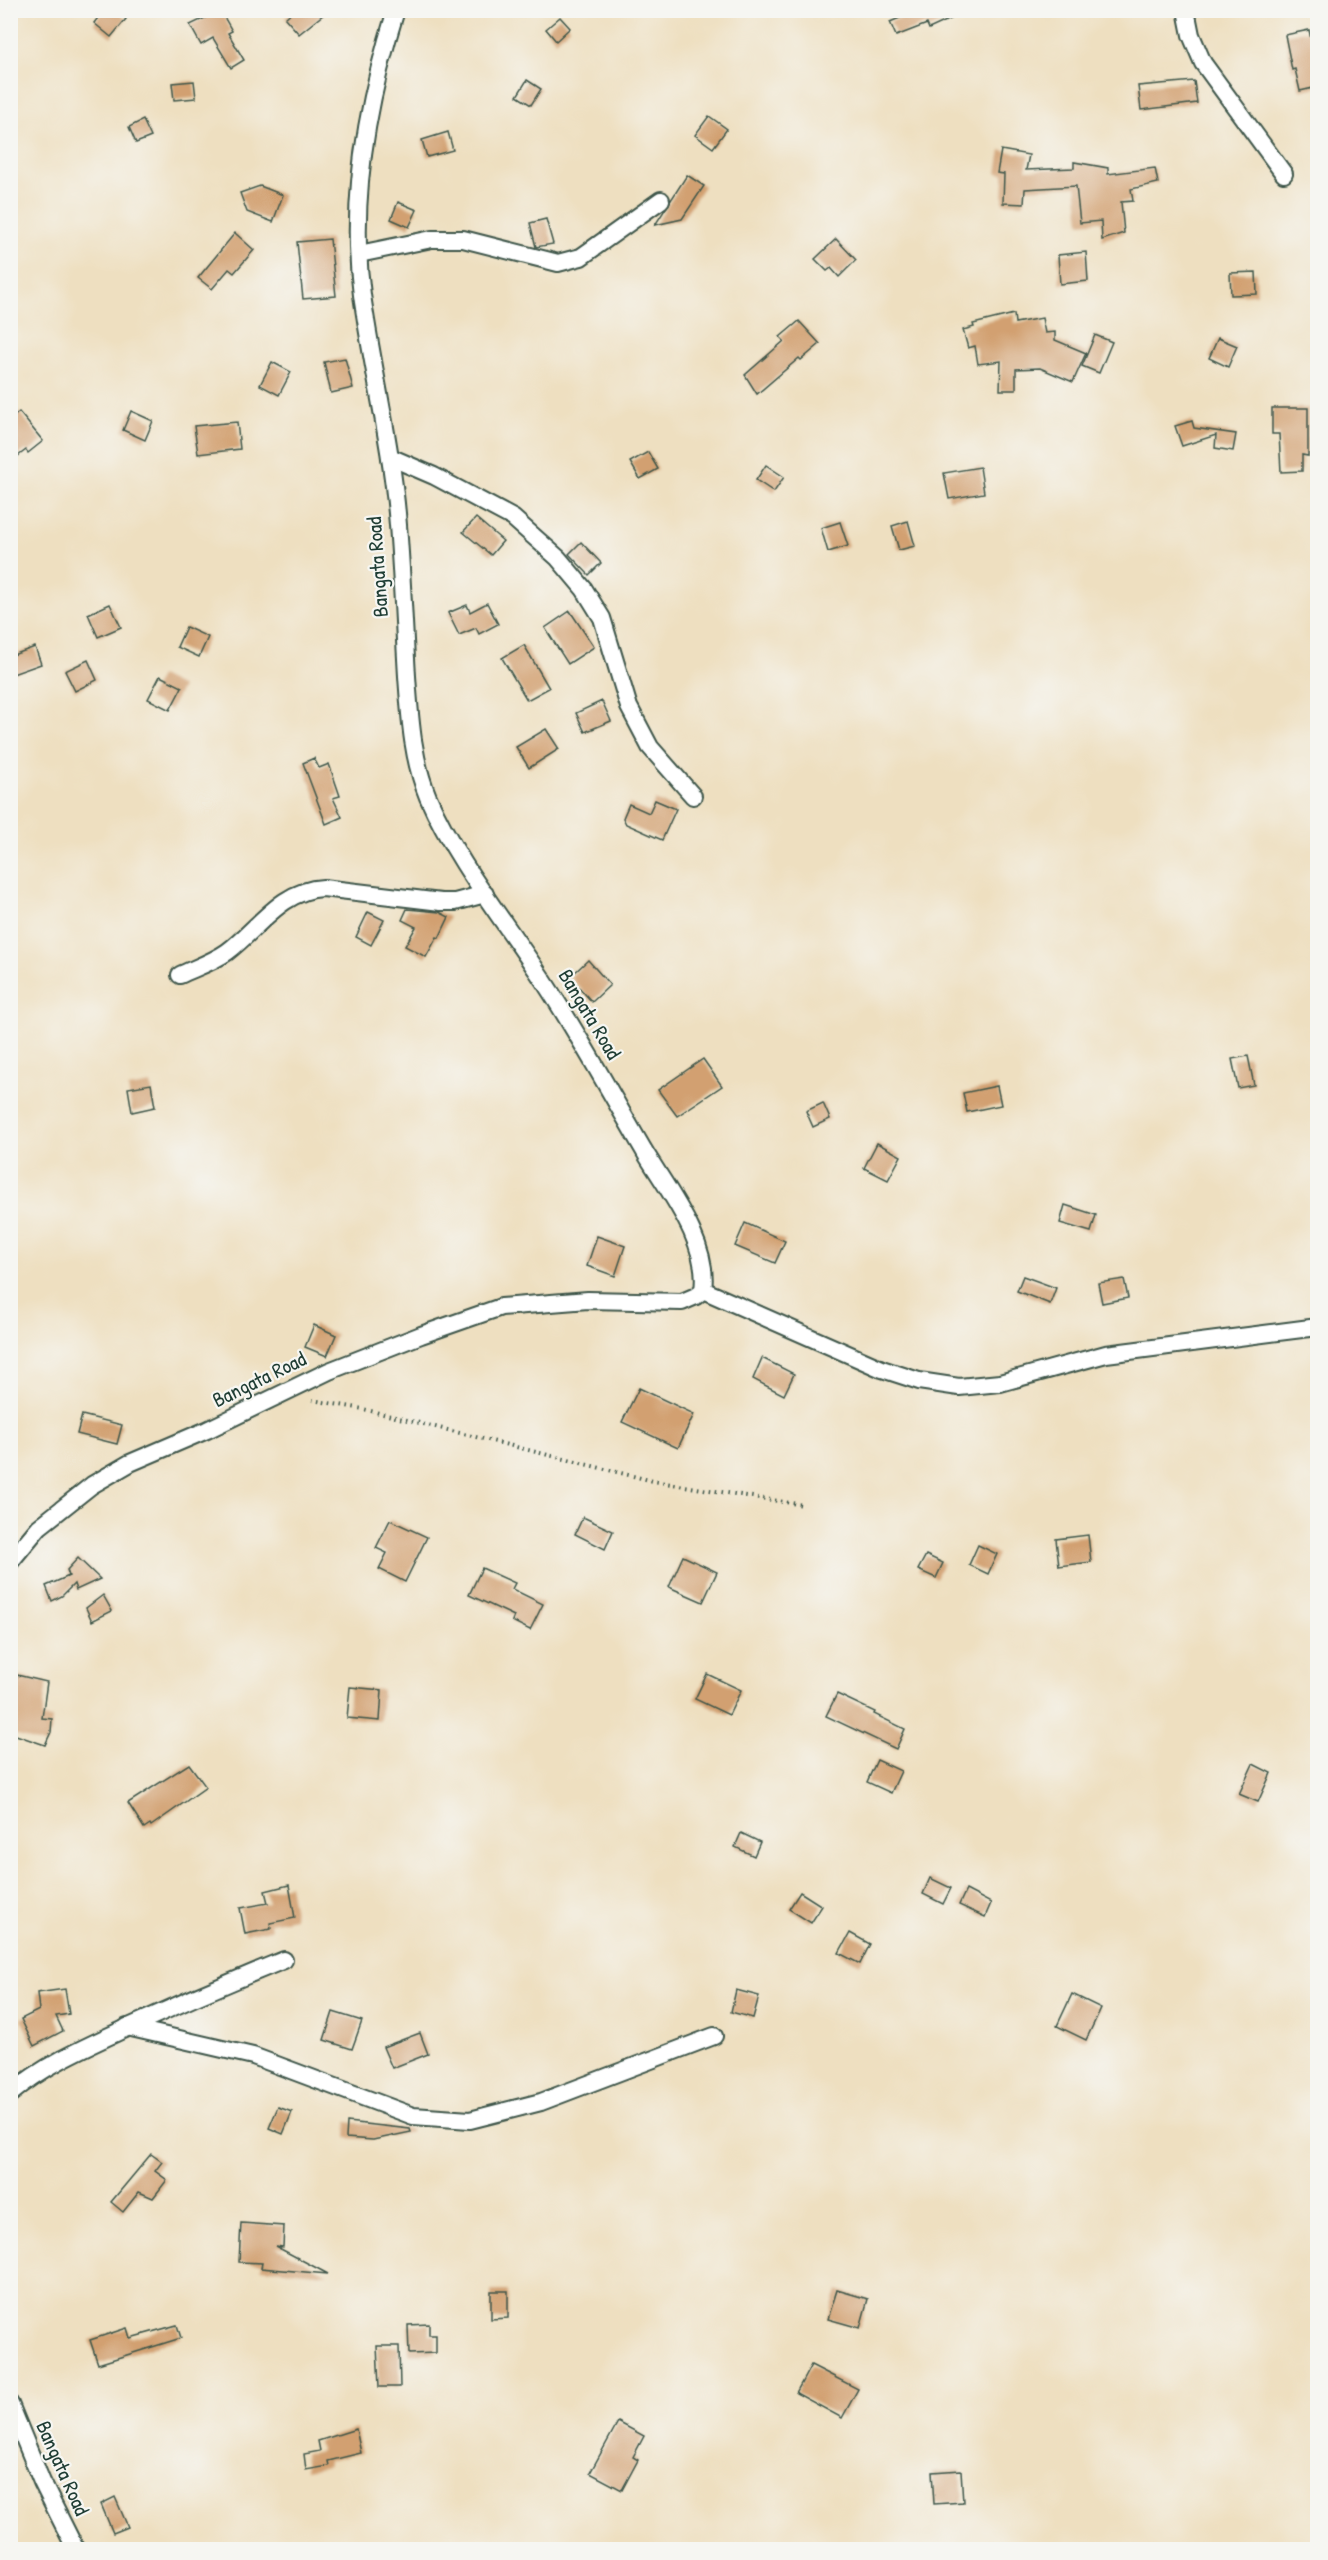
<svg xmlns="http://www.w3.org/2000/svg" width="1328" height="2560" font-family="'Patrick Hand',sans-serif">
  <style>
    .building { fill: #d2a071 }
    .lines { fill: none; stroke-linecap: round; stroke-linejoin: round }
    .street-casing { stroke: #3e5549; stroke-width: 20 }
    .path { stroke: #3e5549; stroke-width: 4; stroke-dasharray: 1.5 4.5; stroke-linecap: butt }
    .street { stroke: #fff; stroke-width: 16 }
    .labels { text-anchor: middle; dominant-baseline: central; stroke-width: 4.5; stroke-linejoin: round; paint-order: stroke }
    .street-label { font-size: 21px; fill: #1f3d34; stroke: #f6f6f2 }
  </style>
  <rect width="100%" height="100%" fill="#f6f6f2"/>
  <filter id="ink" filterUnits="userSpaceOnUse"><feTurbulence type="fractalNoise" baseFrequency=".0167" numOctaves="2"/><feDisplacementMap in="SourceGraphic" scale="12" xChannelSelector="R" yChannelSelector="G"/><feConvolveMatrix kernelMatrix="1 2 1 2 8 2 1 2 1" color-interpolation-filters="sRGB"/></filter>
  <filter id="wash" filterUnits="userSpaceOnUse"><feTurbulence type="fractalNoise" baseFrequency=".008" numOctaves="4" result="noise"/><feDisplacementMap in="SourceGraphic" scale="24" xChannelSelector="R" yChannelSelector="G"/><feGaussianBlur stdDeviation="1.35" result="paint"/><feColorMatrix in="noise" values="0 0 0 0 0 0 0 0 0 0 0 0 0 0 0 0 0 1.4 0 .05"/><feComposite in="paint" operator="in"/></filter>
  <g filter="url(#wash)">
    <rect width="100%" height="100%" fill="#eedfc0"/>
    <g id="blocks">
      <g class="building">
        <polygon points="104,10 116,10 126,19 111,37 94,23"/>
        <polygon points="212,10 220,10 232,31 228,33 244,60 231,68 213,38 201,45 190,25 205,18 203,15"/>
        <polygon points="294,10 329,10 299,34 285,18"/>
        <polygon points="919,10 970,10 929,29 927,24 896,36 890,22"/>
        <polygon points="560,17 570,28 556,41 546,29"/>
        <polygon points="1309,30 1317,66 1317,87 1300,91 1295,69 1292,70 1285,35"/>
        <polygon points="527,80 541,89 531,105 517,96"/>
        <polygon points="194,81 196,98 174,100 172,83"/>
        <polygon points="1194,81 1197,103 1141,110 1138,86"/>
        <polygon points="709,116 727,129 713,148 695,135"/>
        <polygon points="143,120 151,137 136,143 129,127"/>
        <polygon points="448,132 453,150 427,157 422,140"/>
        <polygon points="1001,150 1029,155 1026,170 1074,168 1074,162 1108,168 1108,174 1155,168 1158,183 1131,189 1133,201 1121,202 1124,233 1102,240 1101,221 1080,223 1076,186 1025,189 1024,204 1003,203 1004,174 997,173"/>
        <polygon points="687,175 704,186 682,219 655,225"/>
        <polygon points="260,186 283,195 273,222 247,212 240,193"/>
        <polygon points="398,202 417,210 409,227 391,219"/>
        <polygon points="546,219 553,244 536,247 530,223"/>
        <polygon points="235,233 254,250 234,273 229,269 212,289 198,278"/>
        <polygon points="330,239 336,296 303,299 297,242"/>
        <polygon points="836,239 856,260 839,277 831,268 827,271 815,259"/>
        <polygon points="1086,252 1088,281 1060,284 1058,255"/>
        <polygon points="1256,272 1257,294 1231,295 1230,273"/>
        <polygon points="1014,314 1015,323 1042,318 1045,333 1055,332 1055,340 1086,353 1073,382 1040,368 1016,369 1016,390 1000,390 1001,361 978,364 975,346 968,348 963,330 974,327 973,324"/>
        <polygon points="799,321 820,344 801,360 799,358 757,394 745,375 784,341 780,337"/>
        <polygon points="1095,335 1112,342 1099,373 1082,366"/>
        <polygon points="1218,338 1237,346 1228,367 1209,358"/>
        <polygon points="345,358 353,388 331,393 324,362"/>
        <polygon points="272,362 291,372 279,395 260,385"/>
        <polygon points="1272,408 1308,408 1308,456 1302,455 1302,471 1281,472 1279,434 1272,434"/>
        <polygon points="131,411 153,421 145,440 123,430"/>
        <polygon points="19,412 43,441 28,453 26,450 10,462 10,420"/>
        <polygon points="1192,421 1194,428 1236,434 1233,451 1215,448 1216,435 1182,446 1175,426"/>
        <polygon points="237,422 240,449 198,454 194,426"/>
        <polygon points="648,452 658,469 640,479 630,462"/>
        <polygon points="766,465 784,477 774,492 756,480"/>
        <polygon points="980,467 984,493 949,499 944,473"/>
        <polygon points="476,518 503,541 491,555 463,532"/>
        <polygon points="908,521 915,546 899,550 892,526"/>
        <polygon points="840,522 848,546 828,552 821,528"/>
        <polygon points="581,542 601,563 589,575 569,554"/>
        <polygon points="487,603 498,624 479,634 476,628 459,635 448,613 467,605 470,612"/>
        <polygon points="110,604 121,627 98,637 88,614"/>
        <polygon points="570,611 594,647 568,664 545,628"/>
        <polygon points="186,627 208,637 199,657 177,647"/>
        <polygon points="524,645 549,688 527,700 502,658"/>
        <polygon points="35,647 41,664 10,675 10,656"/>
        <polygon points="88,660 97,680 75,691 65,671"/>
        <polygon points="160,676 182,687 170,710 148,699"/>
        <polygon points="602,701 611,721 585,732 576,713"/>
        <polygon points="546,729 559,749 529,768 516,747"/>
        <polygon points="314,758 319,768 329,764 340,796 333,798 342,817 326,824 303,763"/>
        <polygon points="655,800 676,809 662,840 626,824 623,818 629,804 649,813"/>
        <polygon points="407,909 439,912 449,917 439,938 437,937 426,957 405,946 416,927 402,920"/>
        <polygon points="368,912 384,920 371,945 356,937"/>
        <polygon points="588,960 610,985 592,1002 570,977"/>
        <polygon points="1248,1056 1254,1085 1238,1088 1232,1059"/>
        <polygon points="703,1059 722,1086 677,1116 658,1090"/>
        <polygon points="151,1084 155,1107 132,1112 128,1088"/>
        <polygon points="997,1086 1001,1105 967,1112 963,1093"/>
        <polygon points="823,1103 830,1119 813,1127 806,1111"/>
        <polygon points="877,1143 901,1156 888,1180 864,1168"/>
        <polygon points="1065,1205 1096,1215 1091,1232 1060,1223"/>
        <polygon points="745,1223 785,1241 775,1263 735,1246"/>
        <polygon points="597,1236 625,1246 615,1276 587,1266"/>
        <polygon points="1023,1276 1056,1288 1050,1304 1017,1291"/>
        <polygon points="1124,1279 1128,1298 1102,1303 1098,1283"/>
        <polygon points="314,1325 336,1335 327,1356 305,1347"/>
        <polygon points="762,1358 794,1374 784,1395 753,1379"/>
        <polygon points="639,1388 694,1414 678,1448 622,1422"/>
        <polygon points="82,1415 122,1425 117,1444 77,1434"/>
        <polygon points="583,1517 613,1531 605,1549 575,1534"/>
        <polygon points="390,1520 427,1537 405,1582 379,1569 387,1553 376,1548"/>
        <polygon points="1088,1535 1091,1562 1059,1566 1056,1539"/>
        <polygon points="978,1545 997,1554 988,1574 969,1565"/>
        <polygon points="926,1555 943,1563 936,1578 918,1570"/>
        <polygon points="683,1556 717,1572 703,1602 669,1587"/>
        <polygon points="78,1558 100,1579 76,1590 74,1584 62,1596 52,1601 46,1586 69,1576 67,1570"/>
        <polygon points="482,1568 515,1583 512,1589 543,1604 530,1630 512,1621 514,1616 469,1595"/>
        <polygon points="103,1595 112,1611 92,1621 86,1608"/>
        <polygon points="707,1674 741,1690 729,1715 695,1699"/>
        <polygon points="17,1675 47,1682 42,1718 52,1719 51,1732 45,1745 10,1733 10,1693 13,1693"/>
        <polygon points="350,1687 382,1690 380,1721 347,1718"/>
        <polygon points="837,1694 875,1712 874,1714 905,1729 896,1749 826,1716"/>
        <polygon points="877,1760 901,1771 891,1793 867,1782"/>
        <polygon points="189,1764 206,1787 151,1826 150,1824 144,1828 128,1803"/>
        <polygon points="1253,1764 1271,1773 1258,1802 1239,1794"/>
        <polygon points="741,1833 760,1842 754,1856 735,1847"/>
        <polygon points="930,1878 951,1888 943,1904 923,1894"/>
        <polygon points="289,1885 295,1918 270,1923 271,1929 245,1934 240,1908 268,1903 265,1891"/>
        <polygon points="966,1890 991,1903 985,1917 959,1905"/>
        <polygon points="800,1892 822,1906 811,1923 789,1909"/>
        <polygon points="850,1933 870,1944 860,1964 839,1953"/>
        <polygon points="65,1989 69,2014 56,2016 63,2031 34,2046 21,2019 39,2010 37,1993"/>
        <polygon points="736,1990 759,1996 753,2018 731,2012"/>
        <polygon points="1072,1994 1101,2008 1086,2040 1057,2026"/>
        <polygon points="333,2012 362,2021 352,2049 324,2040"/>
        <polygon points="420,2033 428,2054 392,2068 383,2047"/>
        <polygon points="278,2107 292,2112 283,2134 269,2128"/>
        <polygon points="347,2122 410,2129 411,2132 373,2140 346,2138"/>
        <polygon points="151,2154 162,2162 155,2171 167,2180 153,2198 139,2192 123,2212 111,2202"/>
        <polygon points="241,2223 284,2226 283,2247 275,2246 328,2274 261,2268 262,2263 239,2262"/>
        <polygon points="837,2290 868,2299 860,2328 828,2319"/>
        <polygon points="491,2291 508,2291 508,2318 491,2319"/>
        <polygon points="429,2324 429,2335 436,2335 436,2353 409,2354 408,2325"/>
        <polygon points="177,2325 181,2338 98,2364 90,2340 127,2328 130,2338"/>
        <polygon points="377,2346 399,2346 400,2387 379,2387"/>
        <polygon points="811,2365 858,2389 842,2418 796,2393"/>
        <polygon points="618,2422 644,2436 633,2457 638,2460 622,2490 590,2473"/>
        <polygon points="356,2429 361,2453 328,2461 329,2466 306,2470 304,2454 320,2451 318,2441"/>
        <polygon points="961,2470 963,2502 934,2504 932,2472"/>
        <polygon points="115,2497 128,2527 113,2533 101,2504"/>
      </g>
    </g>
  </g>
  <g filter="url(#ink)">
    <use href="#blocks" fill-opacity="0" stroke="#3e5549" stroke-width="1.5"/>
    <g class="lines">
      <g class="street-casing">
        <g id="street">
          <polyline points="1186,10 1191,35 1203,63 1284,174"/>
          <polyline points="359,254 432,239 463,239 558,263 581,257 661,200"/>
          <polyline points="390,457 434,476 513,518 558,558 584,589 602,618 629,707 650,747 693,796"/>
          <path d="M180 975C195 968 213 962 227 952 258 929 281 890 323 888L441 902H455L485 894"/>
          <polyline points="703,1290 882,1369 919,1381 959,1387 1000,1383 1106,1354 1318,1327"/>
          <path d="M10 1562 39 1527 92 1485 130 1463 207 1430 329 1371 421 1335 501 1307 588 1300 682 1302 696 1296 703 1290C710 1244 669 1192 646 1154 610 1093 577 1030 537 971 500 915 455 859 428 797 412 758 410 717 407 676 404 626 402 575 398 525 392 447 373 372 362 295 349 201 368 99 396 10"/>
          <polyline points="127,2027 253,2056 413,2116 470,2120 541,2102 714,2036"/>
          <path d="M10 2094C47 2063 88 2046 131 2026 181 2003 232 1981 284 1960"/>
          <polyline points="10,2404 42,2482 76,2550"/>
        </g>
      </g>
      <polyline class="path" points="312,1400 363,1409 653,1481 803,1505"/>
      <use href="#street" class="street"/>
    </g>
  </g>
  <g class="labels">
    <g class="street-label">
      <text transform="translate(377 567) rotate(-94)">Bangata Road</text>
      <text transform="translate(590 1014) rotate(59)">Bangata Road</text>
      <text transform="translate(259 1379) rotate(-26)">Bangata Road</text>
      <text transform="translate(63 2468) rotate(66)">Bangata Road</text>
    </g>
  </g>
  <rect width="1328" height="2560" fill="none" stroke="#f6f6f2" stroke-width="36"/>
</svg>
